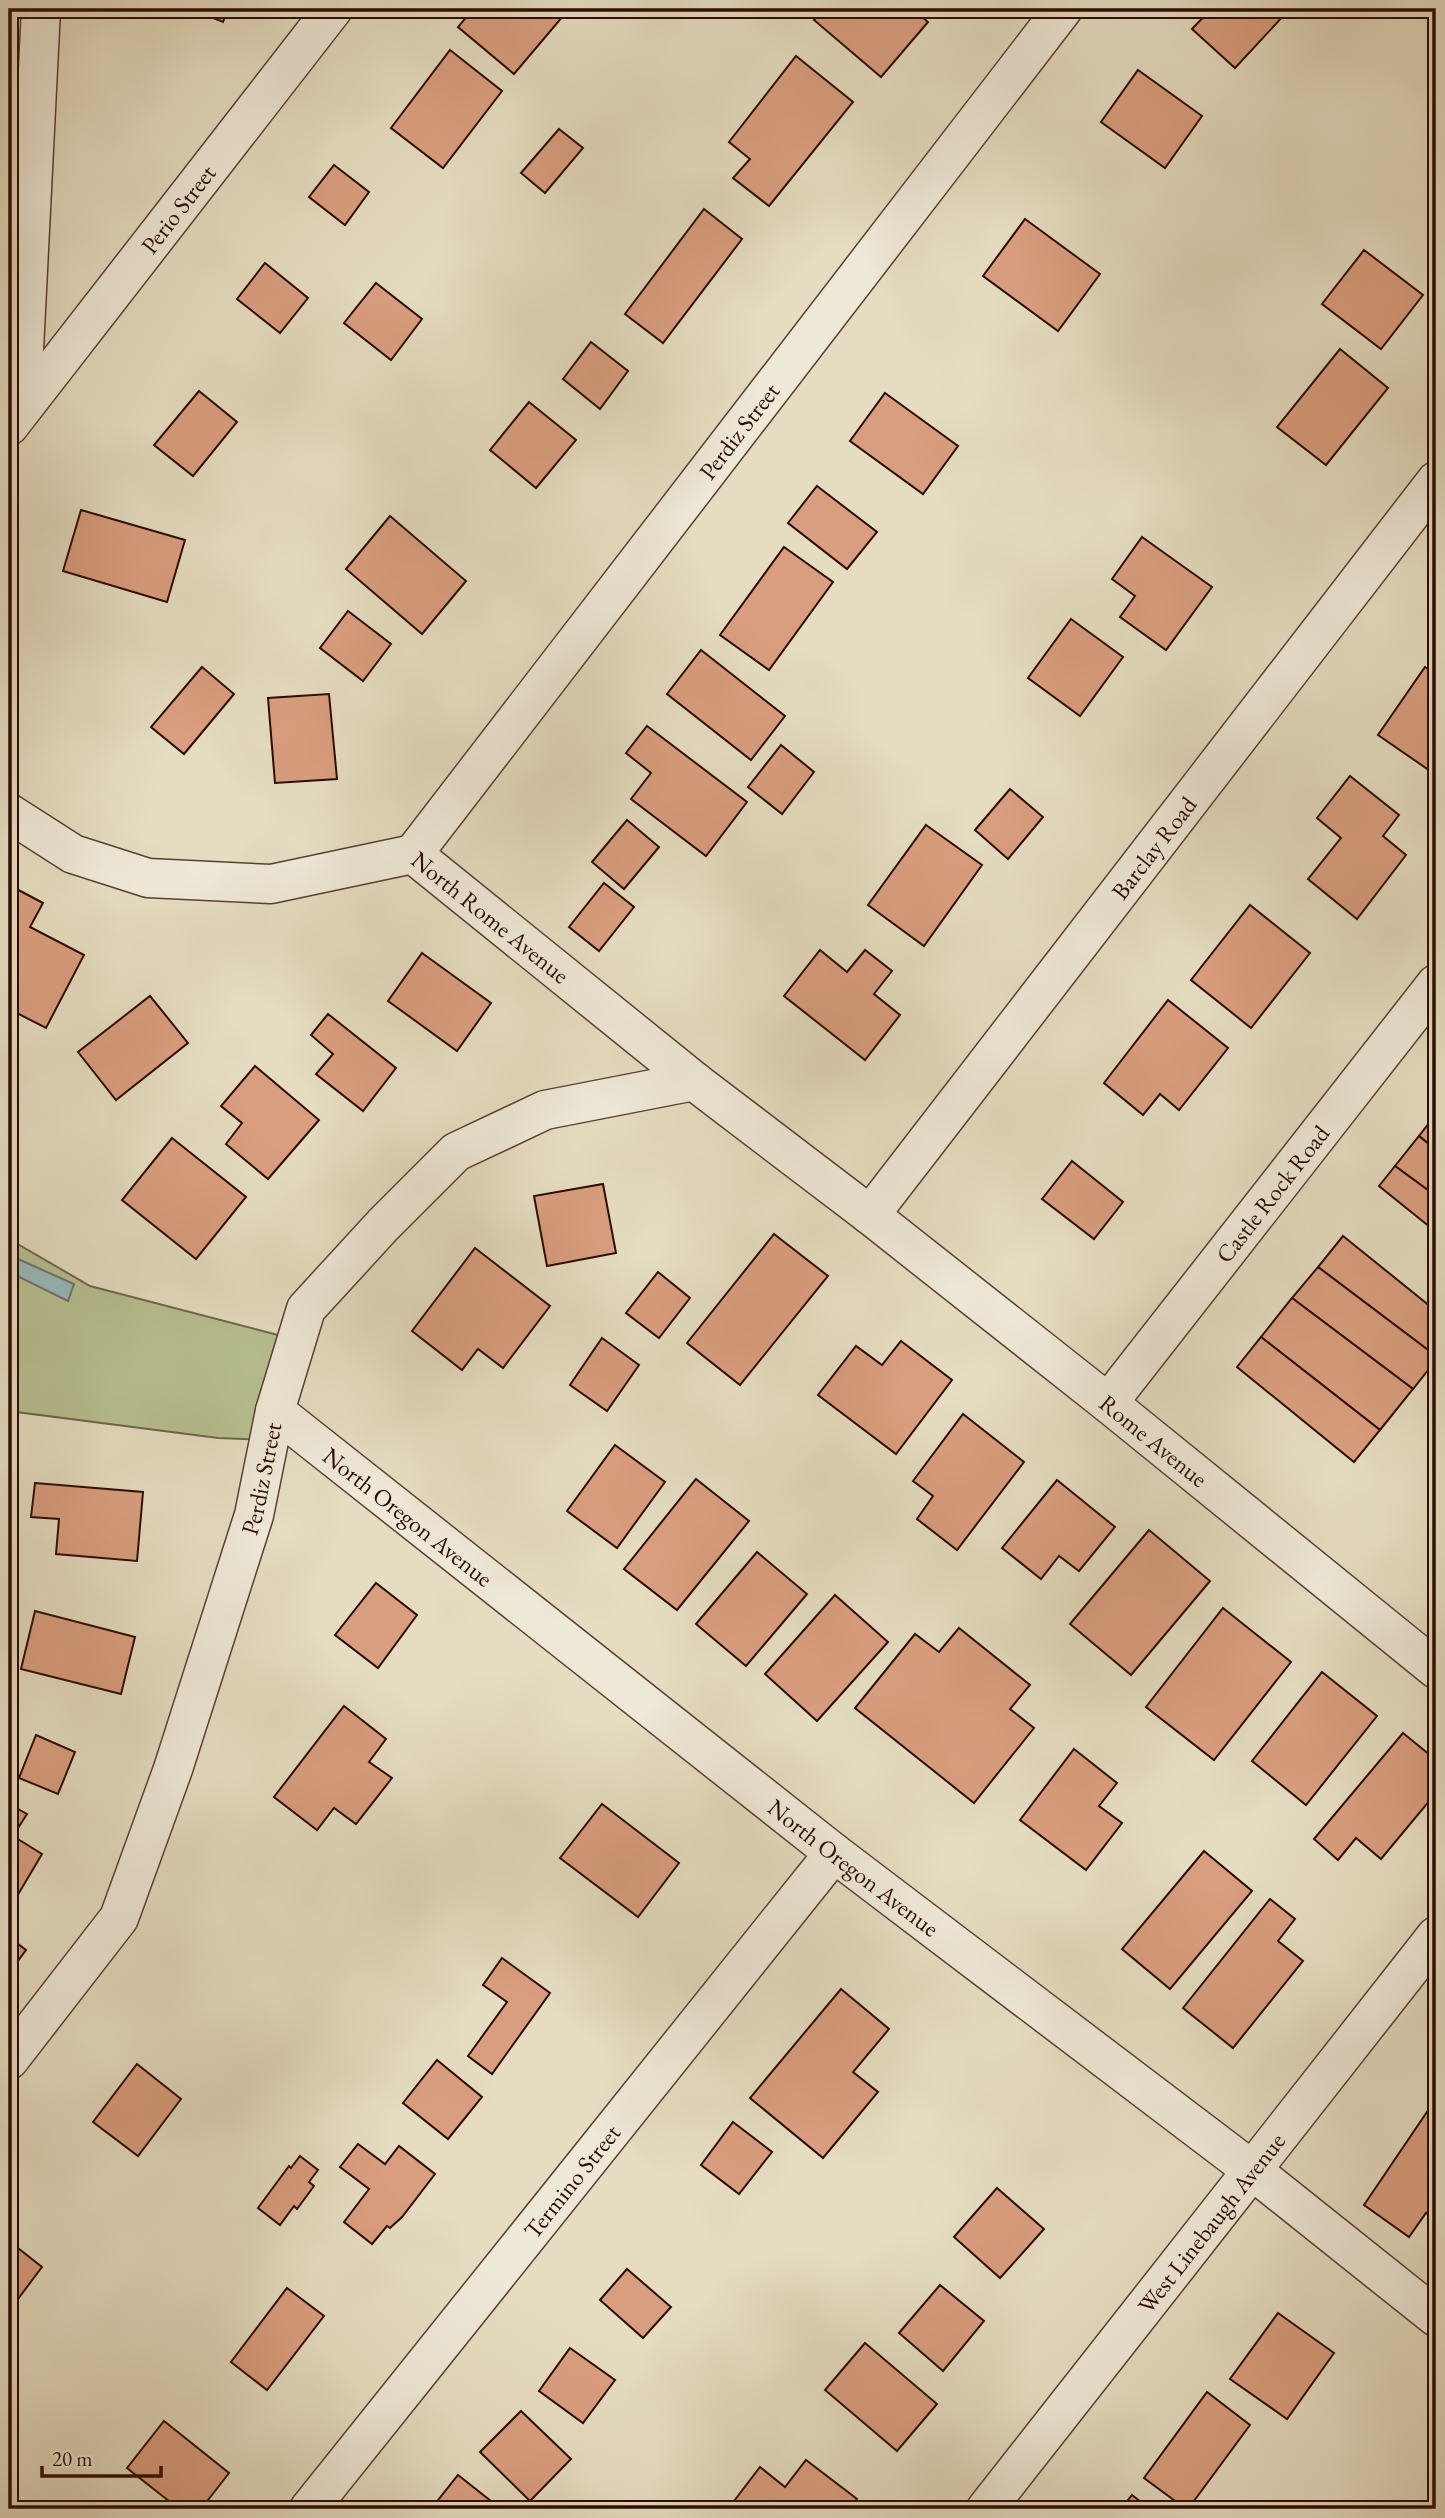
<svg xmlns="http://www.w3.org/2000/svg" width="1445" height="2518" font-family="'EB Garamond',serif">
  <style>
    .green { fill: #b7bf91; stroke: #716549; stroke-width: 2 }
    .water { fill: #98b9bb; stroke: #6c7371; stroke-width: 2 }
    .building { fill: #d99e7f; stroke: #2b0b01; stroke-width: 2 }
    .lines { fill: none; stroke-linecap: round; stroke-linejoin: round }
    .minor-casing { stroke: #5a3f31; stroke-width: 41 }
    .minor { stroke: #eee8d7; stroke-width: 38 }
    .labels { text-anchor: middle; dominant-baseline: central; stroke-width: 5; stroke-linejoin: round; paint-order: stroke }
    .street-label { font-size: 24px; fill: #2b0b01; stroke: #eee8d7 }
  </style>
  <rect width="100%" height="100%" fill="#e5dcc1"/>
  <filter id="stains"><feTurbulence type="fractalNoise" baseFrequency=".00286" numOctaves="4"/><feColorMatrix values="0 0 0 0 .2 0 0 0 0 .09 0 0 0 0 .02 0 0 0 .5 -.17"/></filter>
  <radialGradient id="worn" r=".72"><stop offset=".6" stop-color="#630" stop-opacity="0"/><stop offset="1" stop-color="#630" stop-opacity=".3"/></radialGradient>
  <polygon class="green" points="9,1239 90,1286 297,1340 269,1440 218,1438 9,1411"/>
  <polygon class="water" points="9,1255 74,1284 68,1301 9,1272"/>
  <g class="building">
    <polygon points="191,9 228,9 223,22"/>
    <polygon points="473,9 569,9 514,74 458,27"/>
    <polygon points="824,9 913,9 928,22 881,77 814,20"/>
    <polygon points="1211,9 1283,9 1287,12 1235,68 1192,29"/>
    <polygon points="450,50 502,91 443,168 391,128"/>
    <polygon points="796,56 853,102 769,206 733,178 750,159 729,142"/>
    <polygon points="1138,70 1202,116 1165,168 1101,122"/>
    <polygon points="559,129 583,148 545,193 521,173"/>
    <polygon points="334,165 369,192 345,225 309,197"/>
    <polygon points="704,209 742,239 663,343 625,314"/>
    <polygon points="1025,219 1100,274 1058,331 983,276"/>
    <polygon points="1364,250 1423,295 1381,349 1322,304"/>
    <polygon points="265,263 308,298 280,333 237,299"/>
    <polygon points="376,283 422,319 391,360 344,323"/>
    <polygon points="591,342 628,371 600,409 563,379"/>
    <polygon points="1340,349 1388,388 1326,465 1277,427"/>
    <polygon points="199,391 237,422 193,476 154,445"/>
    <polygon points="885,393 958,446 923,494 850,441"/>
    <polygon points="529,402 576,440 536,488 490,450"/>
    <polygon points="817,486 877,532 847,569 788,523"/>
    <polygon points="81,510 185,540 167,602 63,571"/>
    <polygon points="390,516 466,581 422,634 346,569"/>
    <polygon points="1142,537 1212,587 1166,650 1120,617 1135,596 1112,579"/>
    <polygon points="784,547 833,582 769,670 720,635"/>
    <polygon points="348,611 391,644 363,681 320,648"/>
    <polygon points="1071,619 1123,657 1080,716 1028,678"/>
    <polygon points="701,650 785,716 751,760 667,694"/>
    <polygon points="202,667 234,694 184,754 151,727"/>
    <polygon points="1425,667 1436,675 1436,697 1431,705 1436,708 1436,775 1378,735"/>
    <polygon points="329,694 337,779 275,783 268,698"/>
    <polygon points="647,726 747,802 706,856 631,799 651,773 626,753"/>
    <polygon points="781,745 814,772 782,814 748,787"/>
    <polygon points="1350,776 1399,815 1383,836 1406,855 1357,919 1308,879 1341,838 1317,818"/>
    <polygon points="1010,789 1043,817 1008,859 975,830"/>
    <polygon points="627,820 659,847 624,889 592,862"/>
    <polygon points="926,825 982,865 924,946 868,905"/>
    <polygon points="604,883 634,907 599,951 569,927"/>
    <polygon points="9,885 43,903 30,927 84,955 46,1028 9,1009"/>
    <polygon points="1250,905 1310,953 1251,1028 1191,980"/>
    <polygon points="820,950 847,972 865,950 892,971 874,994 900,1015 865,1060 784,996"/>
    <polygon points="422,953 491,1003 457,1051 388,1001"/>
    <polygon points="150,996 188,1043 116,1100 78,1052"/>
    <polygon points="1168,1000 1228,1048 1179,1110 1160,1094 1143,1115 1104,1083"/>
    <polygon points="328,1014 396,1068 363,1111 316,1074 333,1054 311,1035"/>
    <polygon points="255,1066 319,1120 268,1179 226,1144 242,1123 221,1106"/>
    <polygon points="1436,1114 1436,1150 1419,1136"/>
    <polygon points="1419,1136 1436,1150 1436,1196 1395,1166"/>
    <polygon points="172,1138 246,1197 196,1259 122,1200"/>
    <polygon points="1072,1161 1123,1202 1094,1239 1042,1199"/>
    <polygon points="1395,1166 1436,1196 1436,1232 1379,1186"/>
    <polygon points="603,1184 616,1253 547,1266 534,1196"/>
    <polygon points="774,1234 828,1276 740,1385 687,1343"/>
    <polygon points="1343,1236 1436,1311 1436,1356 1318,1267"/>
    <polygon points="475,1248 550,1306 503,1368 478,1349 462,1370 412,1331"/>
    <polygon points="1318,1267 1436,1356 1436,1360 1413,1389 1292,1298"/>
    <polygon points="658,1272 690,1298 659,1338 626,1313"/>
    <polygon points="1292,1298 1413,1389 1380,1430 1261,1337"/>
    <polygon points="1261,1337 1380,1430 1354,1462 1237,1367"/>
    <polygon points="602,1338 639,1365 607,1411 570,1385"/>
    <polygon points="901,1341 952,1380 896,1454 818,1395 856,1346 882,1365"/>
    <polygon points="963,1414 1024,1462 957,1550 917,1519 933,1496 913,1481"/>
    <polygon points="615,1445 665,1482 617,1548 567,1511"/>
    <polygon points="696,1479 749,1521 677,1610 624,1569"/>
    <polygon points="1057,1480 1115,1527 1079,1571 1059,1556 1041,1579 1002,1548"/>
    <polygon points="35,1483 143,1492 137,1561 56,1554 59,1519 31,1517"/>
    <polygon points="1149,1530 1210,1581 1131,1675 1070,1624"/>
    <polygon points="757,1552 807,1594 746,1666 696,1624"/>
    <polygon points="376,1583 417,1615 378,1668 335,1635"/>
    <polygon points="835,1595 888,1642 817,1721 765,1674"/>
    <polygon points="1223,1608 1291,1662 1214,1760 1146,1707"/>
    <polygon points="35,1611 135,1637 121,1694 21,1669"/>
    <polygon points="959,1628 1030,1685 1010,1709 1034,1728 974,1803 855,1708 915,1634 939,1652"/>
    <polygon points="1322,1672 1377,1716 1306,1805 1252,1761"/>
    <polygon points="344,1706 386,1739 369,1762 392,1778 356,1824 334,1808 317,1830 274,1797"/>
    <polygon points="1403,1733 1436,1760 1436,1793 1381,1859 1356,1838 1338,1860 1314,1839"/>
    <polygon points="36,1735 75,1752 58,1794 19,1778"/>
    <polygon points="1074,1749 1117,1783 1099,1806 1122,1823 1086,1870 1020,1820"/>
    <polygon points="9,1804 27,1814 13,1836 42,1854 16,1898 9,1894"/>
    <polygon points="602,1804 679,1863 638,1917 560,1858"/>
    <polygon points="1204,1851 1252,1891 1170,1989 1122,1949"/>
    <polygon points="1270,1899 1295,1919 1278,1941 1303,1961 1233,2048 1183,2008"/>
    <polygon points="9,1937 26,1950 9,1973"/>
    <polygon points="502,1958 550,1993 492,2074 468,2056 507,2002 483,1985"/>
    <polygon points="841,1989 889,2029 853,2072 878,2092 823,2158 750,2098"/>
    <polygon points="437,2060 482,2097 448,2139 403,2103"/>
    <polygon points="137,2064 181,2099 138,2156 93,2122"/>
    <polygon points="1429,2109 1436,2114 1436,2220 1426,2213 1409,2237 1364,2205"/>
    <polygon points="733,2122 772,2152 739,2194 701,2165"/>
    <polygon points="358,2144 385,2164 399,2146 435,2174 402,2217 390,2228 387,2226 372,2244 344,2222 369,2189 340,2167"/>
    <polygon points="300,2156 318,2170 309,2182 314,2186 297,2209 294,2206 280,2225 258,2208 289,2166 291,2168"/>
    <polygon points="997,2188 1044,2229 1000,2278 954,2237"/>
    <polygon points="9,2241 42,2267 9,2311"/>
    <polygon points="627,2269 671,2307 643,2338 600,2300"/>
    <polygon points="940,2285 984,2321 943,2371 899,2333"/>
    <polygon points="287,2288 324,2316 267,2390 231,2362"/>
    <polygon points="1278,2313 1334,2353 1287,2419 1230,2379"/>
    <polygon points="865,2343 937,2404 897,2451 825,2390"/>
    <polygon points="570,2348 615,2380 583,2423 539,2391"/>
    <polygon points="1207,2392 1250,2425 1188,2509 1186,2509 1144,2478"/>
    <polygon points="521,2411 571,2459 530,2501 480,2452"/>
    <polygon points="164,2421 229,2473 201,2509 179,2509 127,2468"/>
    <polygon points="806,2460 857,2499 849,2509 728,2509 760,2467 785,2487"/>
    <polygon points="458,2475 501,2509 431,2509"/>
    <polygon points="1132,2495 1150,2509 1121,2509"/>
  </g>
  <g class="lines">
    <g class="minor-casing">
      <g id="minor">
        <polyline points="21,410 41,9"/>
        <path id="s1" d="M9 426 333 9"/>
        <path id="s2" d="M9 813 73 854 148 878 271 884 413 854 694 1081 870 1215 1108 1403 1436 1669"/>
        <path id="s3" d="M413 854 1063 9"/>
        <path id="s4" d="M870 1215 1436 481"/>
        <path id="s5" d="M1108 1403 1436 984"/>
        <path id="s6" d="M275 1411 834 1853 1253 2171 1436 2317"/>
        <path id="s7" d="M9 2060 119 1918 173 1769 254 1515 275 1411 306 1309 383 1225 456 1152 545 1110 694 1081"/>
        <path id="s8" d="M309 2509 834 1853"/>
        <path id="s9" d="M986 2509 1436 1936"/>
      </g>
    </g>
    <use href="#minor" class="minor"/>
  </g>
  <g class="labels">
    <g class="street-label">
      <text stroke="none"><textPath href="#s1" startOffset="275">Perio Street</textPath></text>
      <text stroke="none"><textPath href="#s3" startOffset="534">Perdiz Street</textPath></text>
      <text stroke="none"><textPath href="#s4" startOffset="464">Barclay Road</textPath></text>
      <text stroke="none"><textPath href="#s2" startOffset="523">North Rome Avenue</textPath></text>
      <text stroke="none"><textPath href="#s5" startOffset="266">Castle Rock Road</textPath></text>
      <text stroke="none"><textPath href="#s2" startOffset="1368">Rome Avenue</textPath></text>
      <text stroke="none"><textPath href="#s7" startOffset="642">Perdiz Street</textPath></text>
      <text stroke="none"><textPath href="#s6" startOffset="170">North Oregon Avenue</textPath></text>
      <text stroke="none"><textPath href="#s6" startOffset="737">North Oregon Avenue</textPath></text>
      <text stroke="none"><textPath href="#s8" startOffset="420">Termino Street</textPath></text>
      <text stroke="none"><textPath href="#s9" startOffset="364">West Linebaugh Avenue</textPath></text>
    </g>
  </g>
  <rect width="1445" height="2518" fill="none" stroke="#e5dcc1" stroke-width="35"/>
  <rect x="10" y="10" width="1424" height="2497" fill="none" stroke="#2b0b01" stroke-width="3.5"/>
  <rect x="18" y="18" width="1410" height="2483" fill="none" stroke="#2b0b01" stroke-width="2"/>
  <path d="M42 2466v10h119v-10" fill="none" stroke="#2b0b01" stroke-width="3.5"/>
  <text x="52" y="2466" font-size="21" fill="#2b0b01" stroke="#eee8d7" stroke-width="5" paint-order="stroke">20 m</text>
  <rect width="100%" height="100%" filter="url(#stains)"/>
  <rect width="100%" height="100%" fill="url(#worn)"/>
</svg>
